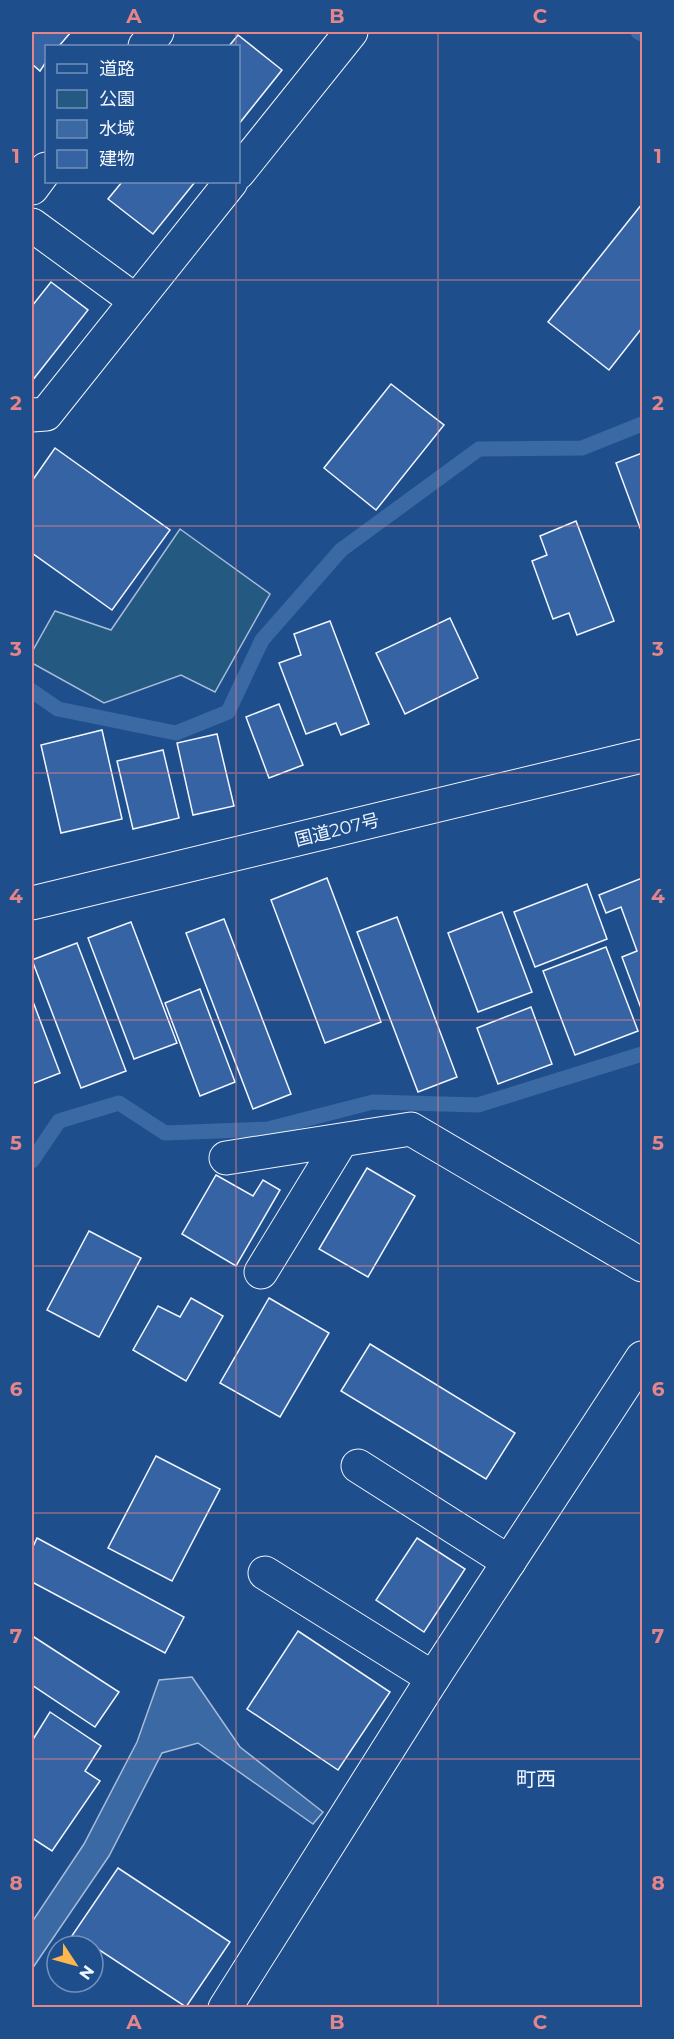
<svg xmlns="http://www.w3.org/2000/svg" width="674" height="2039" font-family="Montserrat,'Noto Sans JP',sans-serif">
  <style>
    .green { fill: #245a82; stroke: #a8bbd7; stroke-width: 1.5 }
    .water { fill: #3b69a3; stroke: #a8bbd7; stroke-width: 1.5 }
    .lines { fill: none; stroke-linecap: round; stroke-linejoin: round }
    .stream { stroke: #3b69a3; stroke-width: 15 }
    .building { fill: #3563a3; stroke: #f2f6ff; stroke-width: 1.5 }
    .minor-casing { stroke: #f2f6ff; stroke-width: 35 }
    .trunk-casing { stroke: #f2f6ff; stroke-width: 35 }
    .minor { stroke: #1f4e8c; stroke-width: 33 }
    .trunk { stroke: #1f4e8c; stroke-width: 33 }
    .grid { fill: none; stroke: #e38589; stroke-width: 1.5; stroke-opacity: 0.55 }
    .labels { text-anchor: middle; dominant-baseline: central; stroke-width: 4.5; stroke-linejoin: round; paint-order: stroke }
    .street-label { font-size: 18px; fill: #f2f6ff; stroke: #1f4e8c }
    .neighbourhood-label { font-size: 20px; fill: #f2f6ff; stroke: #1f4e8c }
    .neatline { fill: none; stroke: #e38589; stroke-width: 2 }
    .grid-label { font-size: 20px; text-anchor: middle; font-weight: bold; fill: #e38589 }
  </style>
  <rect width="100%" height="100%" fill="#1f4e8c"/>
  <polygon class="green" points="180,529 270,594 215,692 181,675 104,703 32,663 32,652 55,611 111,630"/>
  <polygon class="water" points="192,1677 240,1747 323,1812 313,1824 198,1743 162,1753 109,1856 32,1969 32,1922 84,1844 137,1742 159,1680"/>
  <g class="lines">
    <g class="stream">
      <polyline points="638,32 642,34"/>
      <polyline points="32,691 58,709 176,733 228,712 262,640 341,550 479,449 582,448 642,424"/>
      <polyline points="32,1161 59,1121 119,1103 165,1133 268,1129 373,1102 478,1105 642,1054"/>
    </g>
  </g>
  <g class="building">
    <polygon points="32,32 71,32 59,46 46,46 46,62 40,71 32,64"/>
    <polygon points="238,35 282,70 238,125 238,46 229,46"/>
    <polygon points="122,182 195,182 153,234 108,199"/>
    <polygon points="642,204 642,328 609,370 548,322"/>
    <polygon points="51,282 88,310 32,381 32,306"/>
    <polygon points="391,384 444,425 376,510 324,468"/>
    <polygon points="55,448 170,530 112,610 32,553 32,481"/>
    <polygon points="642,453 642,533 616,463"/>
    <polygon points="576,521 614,621 577,635 569,613 553,619 532,561 547,555 540,536"/>
    <polygon points="450,618 478,678 405,714 376,653"/>
    <polygon points="330,621 369,724 341,735 336,723 306,734 279,663 301,655 294,634"/>
    <polygon points="279,704 303,765 269,778 246,717"/>
    <polygon points="102,730 122,819 61,833 41,745"/>
    <polygon points="217,734 234,806 193,815 177,743"/>
    <polygon points="163,750 179,818 133,829 117,761"/>
    <polygon points="327,878 381,1022 325,1043 271,900"/>
    <polygon points="642,878 642,1011 622,957 637,951 621,907 606,913 599,895"/>
    <polygon points="587,884 607,939 535,967 514,912"/>
    <polygon points="502,912 532,992 478,1012 448,933"/>
    <polygon points="397,917 457,1077 418,1092 357,932"/>
    <polygon points="224,919 291,1094 253,1109 186,933"/>
    <polygon points="131,922 177,1043 134,1059 88,938"/>
    <polygon points="77,943 126,1071 81,1088 32,960"/>
    <polygon points="606,947 638,1031 575,1055 543,971"/>
    <polygon points="200,989 235,1082 200,1096 165,1003"/>
    <polygon points="32,999 60,1073 32,1084"/>
    <polygon points="531,1007 552,1064 498,1084 477,1028"/>
    <polygon points="367,1168 415,1196 368,1277 319,1249"/>
    <polygon points="216,1175 253,1196 263,1180 280,1190 236,1266 182,1234"/>
    <polygon points="89,1231 141,1258 99,1337 47,1310"/>
    <polygon points="191,1298 223,1316 186,1381 133,1350 158,1306 180,1317"/>
    <polygon points="269,1298 329,1333 280,1417 220,1383"/>
    <polygon points="370,1344 515,1433 486,1479 341,1391"/>
    <polygon points="156,1456 220,1489 172,1581 108,1548"/>
    <polygon points="37,1538 184,1617 165,1653 32,1582 32,1549"/>
    <polygon points="417,1538 465,1569 424,1632 376,1600"/>
    <polygon points="298,1631 390,1692 338,1770 247,1709"/>
    <polygon points="34,1637 119,1692 95,1727 32,1685 32,1640"/>
    <polygon points="50,1712 101,1746 85,1771 100,1781 52,1851 32,1838 32,1741"/>
    <polygon points="118,1868 230,1942 186,2007 95,1947 93,1950 93,1946 65,1946"/>
  </g>
  <g class="lines">
    <g class="minor-casing">
      <g id="minor">
        <polyline points="145,46 157,32"/>
        <polyline points="238,173 351,32"/>
        <polyline points="32,188 46,169"/>
        <polyline points="32,225 136,301"/>
        <polyline points="32,415 46,414 231,182"/>
        <polyline points="226,1158 411,1129 642,1265"/>
        <polyline points="261,1272 341,1141"/>
        <polyline points="358,1466 509,1562"/>
        <polyline points="265,1573 433,1678"/>
        <polyline points="225,2008 433,1678 642,1358"/>
      </g>
    </g>
    <g class="trunk-casing">
      <polyline id="trunk" points="32,903 642,756"/>
    </g>
    <use href="#minor" class="minor"/>
    <use href="#trunk" class="trunk"/>
  </g>
  <path class="grid" d="M236 32V46M438 32V2008M236 182V2008M32 280H642M32 526H642M32 773H642M32 1020H642M32 1266H642M32 1513H642M32 1759H642"/>
  <g class="labels">
    <g class="street-label">
      <text transform="translate(337 830) rotate(-14)">国道207号</text>
    </g>
    <g class="neighbourhood-label">
      <text x="536" y="1779">町西</text>
    </g>
  </g>
  <rect width="674" height="2039" fill="none" stroke="#1f4e8c" stroke-width="66"/>
  <rect x="45" y="45" width="195" height="138" fill="#1f4e8c" stroke="#7391ba" stroke-width="1.5"/>
  <rect x="57" y="64" width="30" height="9" fill="#1f4e8c" stroke="#7391ba" stroke-width="1.5"/>
  <text x="99" y="75" font-size="18" fill="#f2f6ff">道路</text>
  <rect x="57" y="90" width="30" height="18" fill="#245a82" stroke="#7391ba" stroke-width="1.5"/>
  <text x="99" y="105" font-size="18" fill="#f2f6ff">公園</text>
  <rect x="57" y="120" width="30" height="18" fill="#3b69a3" stroke="#7391ba" stroke-width="1.5"/>
  <text x="99" y="135" font-size="18" fill="#f2f6ff">水域</text>
  <rect x="57" y="150" width="30" height="18" fill="#3563a3" stroke="#7391ba" stroke-width="1.5"/>
  <text x="99" y="165" font-size="18" fill="#f2f6ff">建物</text>
  <g transform="translate(75 1964) rotate(126)"><circle r="28" fill="#1f4e8c" stroke="#7391ba" stroke-width="1.5"/>
  <path d="M0-4.5L10 22L0 15L-10 22Z" fill="#ffb74d"/>
  <text y="-9" font-size="16" font-weight="bold" text-anchor="middle" fill="#f2f6ff">N</text>
  </g>
  <rect x="33" y="33" width="608" height="1973" class="neatline"/>
  <g class="grid-label">
    <text x="134" y="23">A</text>
    <text x="337" y="23">B</text>
    <text x="540" y="23">C</text>
    <text x="16" y="163">1</text>
    <text x="658" y="163">1</text>
    <text x="16" y="410">2</text>
    <text x="658" y="410">2</text>
    <text x="16" y="656">3</text>
    <text x="658" y="656">3</text>
    <text x="16" y="903">4</text>
    <text x="658" y="903">4</text>
    <text x="16" y="1150">5</text>
    <text x="658" y="1150">5</text>
    <text x="16" y="1396">6</text>
    <text x="658" y="1396">6</text>
    <text x="16" y="1643">7</text>
    <text x="658" y="1643">7</text>
    <text x="16" y="1890">8</text>
    <text x="658" y="1890">8</text>
    <text x="134" y="2029">A</text>
    <text x="337" y="2029">B</text>
    <text x="540" y="2029">C</text>
  </g>
</svg>
